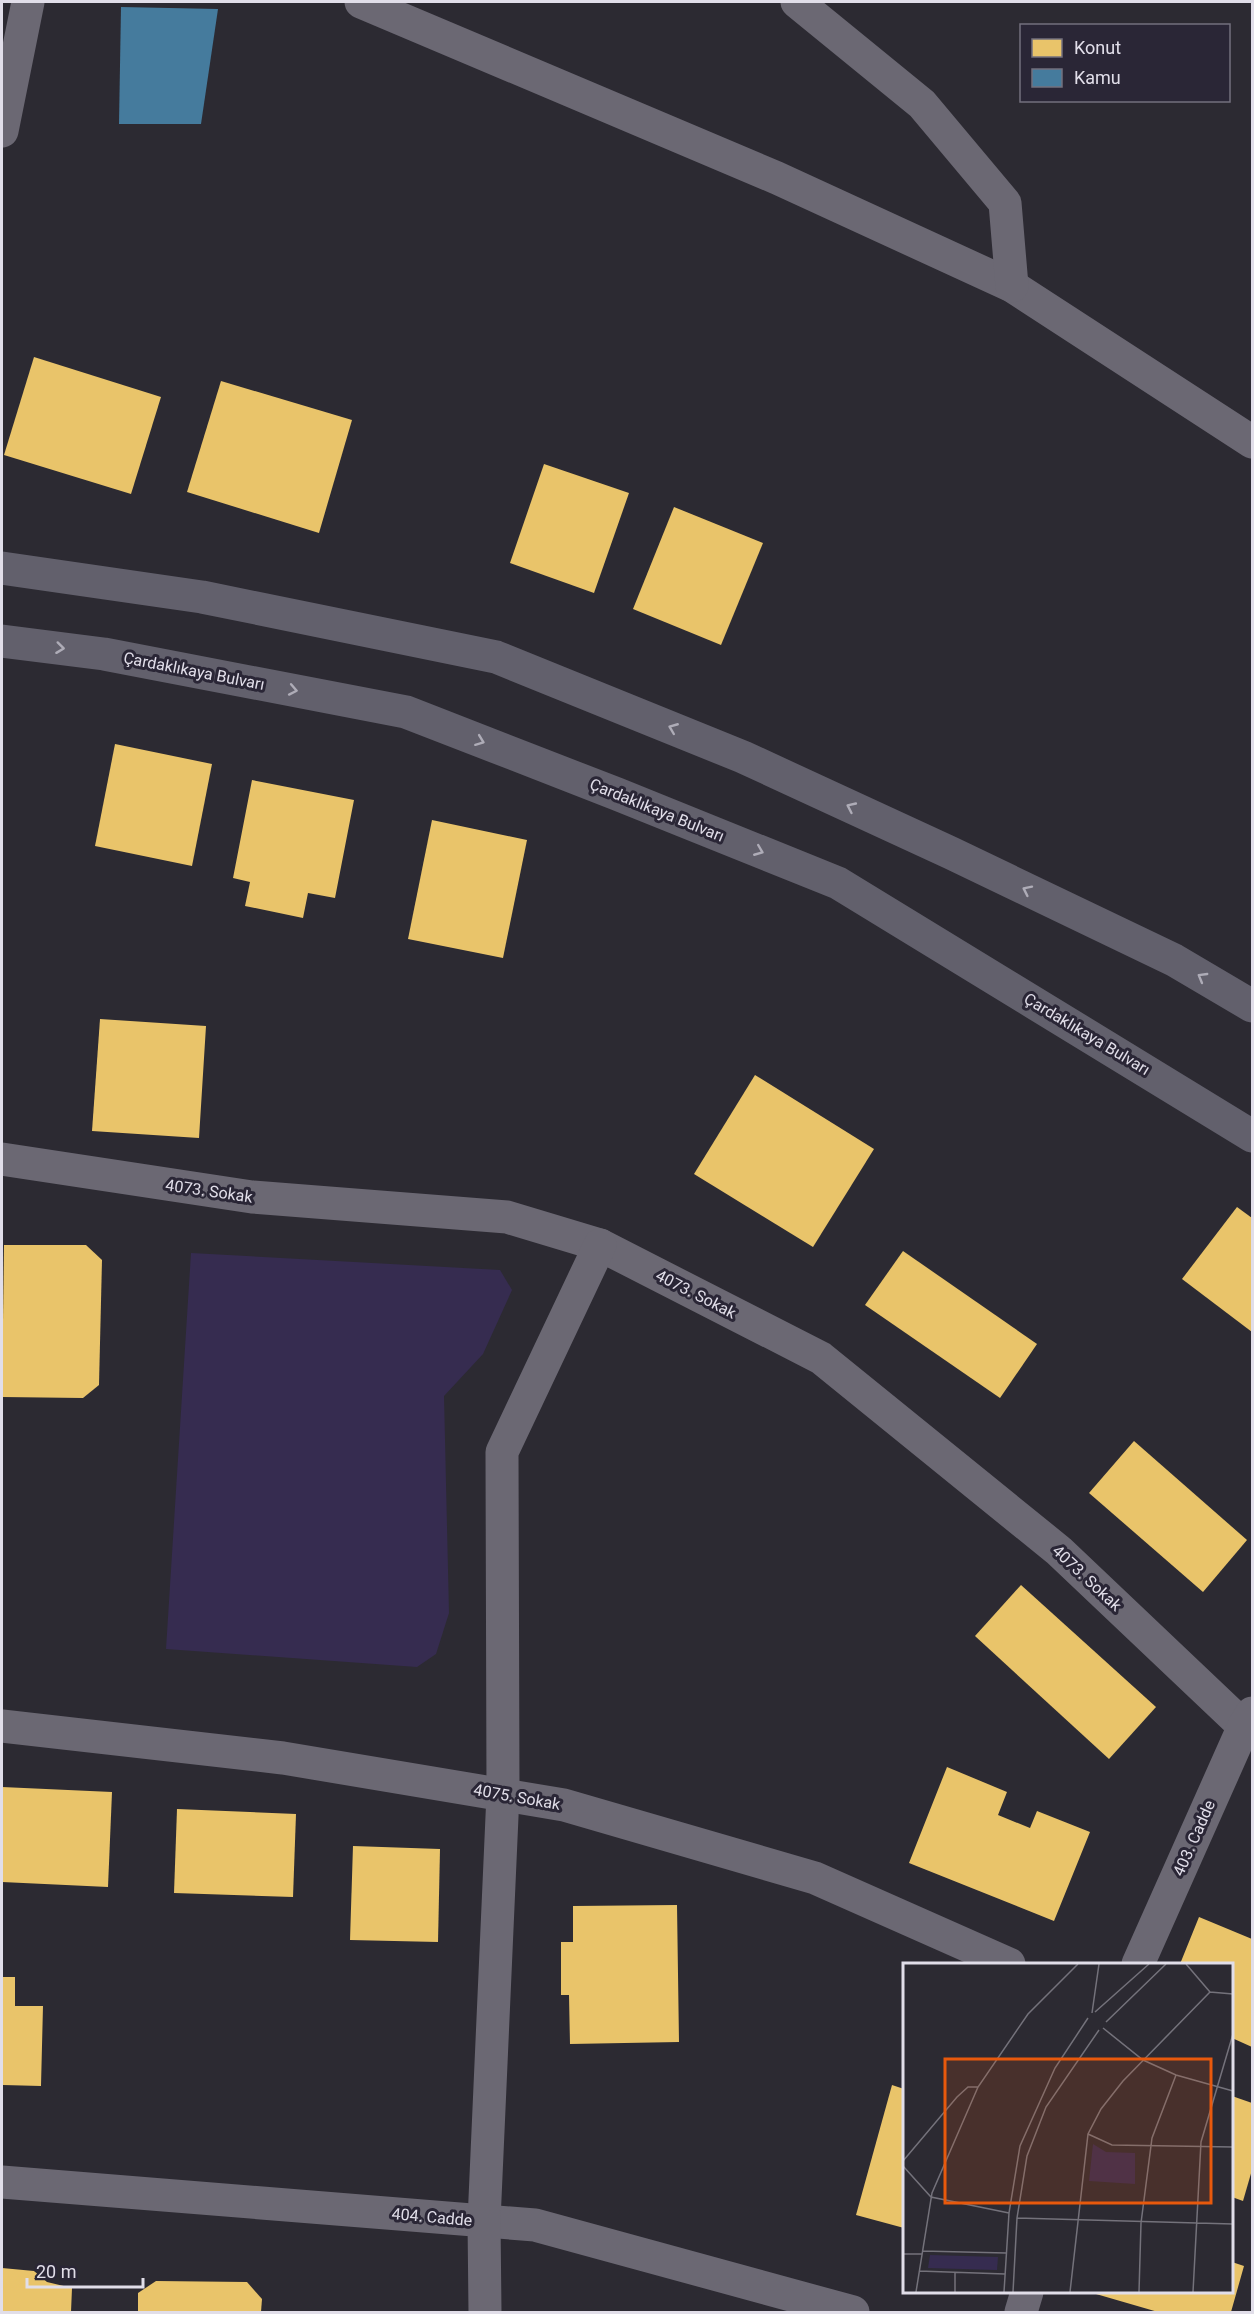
<svg xmlns="http://www.w3.org/2000/svg" width="1254" height="2314" font-family="Roboto,sans-serif">
  <style>
    .green { fill: #362c50 }
    .homes { fill: #e9c46a }
    .public { fill: #457b9d }
    .lines { fill: none; stroke-linecap: round; stroke-linejoin: round }
    .minor { stroke: #6b6873; stroke-width: 33 }
    .major { stroke: #62606c; stroke-width: 33 }
    .oneway { stroke: #aeacb7 }
    .labels { text-anchor: middle; dominant-baseline: central; stroke-width: 6; stroke-linejoin: round; paint-order: stroke }
    .street-label { font-size: 16px; fill: #e1dee9; stroke: #2a2636 }
    .inset-road { fill: none; stroke: #74727b; stroke-width: 1.5 }
    .view { fill: #e8590c; fill-opacity: 0.15; stroke: #e8590c; stroke-width: 3 }
    .inset-edge { fill: none; stroke: #e1dee9; stroke-width: 3 }
  </style>
  <rect width="100%" height="100%" fill="#2c2a32"/>
  <polygon class="green" points="191,1253 500,1270 512,1290 483,1354 444,1396 449,1613 436,1654 417,1667 166,1649"/>
  <g class="homes">
    <polygon points="34,357 161,397 131,494 4,455"/>
    <polygon points="221,381 352,420 319,533 187,492"/>
    <polygon points="544,464 629,493 594,593 510,563"/>
    <polygon points="674,507 763,543 721,645 633,609"/>
    <polygon points="115,744 212,764 192,866 95,846"/>
    <polygon points="252,780 354,800 335,898 308,893 303,918 245,906 250,882 233,878"/>
    <polygon points="432,820 527,840 503,958 408,939"/>
    <polygon points="100,1019 206,1026 199,1138 92,1131"/>
    <polygon points="755,1075 874,1149 813,1247 694,1174"/>
    <polygon points="1237,1207 1252,1218 1252,1332 1182,1279"/>
    <polygon points="4,1245 86,1245 102,1260 99,1385 83,1398 2,1397"/>
    <polygon points="903,1251 1037,1344 1000,1398 865,1305"/>
    <polygon points="1134,1441 1247,1540 1203,1592 1089,1493"/>
    <polygon points="1021,1585 1156,1707 1109,1759 975,1636"/>
    <polygon points="947,1767 1007,1792 998,1815 1030,1828 1037,1811 1090,1832 1054,1921 909,1863"/>
    <polygon points="2,1787 112,1792 108,1887 2,1882"/>
    <polygon points="177,1809 296,1814 293,1897 174,1893"/>
    <polygon points="353,1846 440,1849 438,1942 350,1940"/>
    <polygon points="677,1905 679,2042 570,2044 569,1995 561,1995 561,1942 573,1942 573,1906"/>
    <polygon points="1199,1917 1252,1939 1252,2047 1232,2038 1232,1964 1180,1964"/>
    <polygon points="2,1977 15,1977 15,2006 43,2006 41,2086 3,2085"/>
    <polygon points="892,2085 904,2089 904,2228 856,2215"/>
    <polygon points="1232,2096 1252,2103 1252,2170 1243,2201 1232,2197"/>
    <polygon points="1232,2262 1244,2266 1231,2312 1158,2312 1096,2294 1097,2292 1232,2292"/>
    <polygon points="2,2268 34,2271 47,2282 72,2288 71,2312 2,2312"/>
    <polygon points="156,2281 247,2282 262,2299 261,2312 138,2312 138,2293"/>
  </g>
  <polygon class="public" points="121,7 218,9 201,124 119,124"/>
  <g class="lines">
    <g class="minor">
      <polyline points="361,2 777,178 1012,286 1252,442"/>
      <polyline points="797,2 922,104 1005,203 1012,286"/>
      <polyline points="2,131 28,2"/>
      <polyline points="2,1159 252,1197 507,1217 600,1245 821,1358 1059,1551 1252,1734"/>
      <polyline points="2,1726 283,1758 564,1805 815,1878 1009,1964"/>
      <polyline points="1138,1964 1244,1726 1252,1713"/>
      <polyline points="2,2182 535,2225 853,2312"/>
      <polyline points="485,2312 484,2221 503,1794 502,1452 600,1245"/>
      <polyline points="1021,2312 1027,2292"/>
    </g>
    <g class="major">
      <polyline points="2,568 202,597 496,657 743,757 951,853 1174,960 1252,1006"/>
      <polyline points="2,641 104,654 406,712 617,794 838,883 1252,1136"/>
    </g>
  </g>
  <defs><path id="oneway-chevron" d="M-2-3.5L2.5 0L-2 3.5" fill="none" stroke-width="1.6" stroke-linecap="round" stroke-linejoin="round" transform="scale(1.5)"/></defs>
  <g class="oneway">
    <use href="#oneway-chevron" transform="translate(60 648) rotate(7)"/>
    <use href="#oneway-chevron" transform="translate(293 690) rotate(11)"/>
    <use href="#oneway-chevron" transform="translate(673 728) rotate(-158)"/>
    <use href="#oneway-chevron" transform="translate(480 741) rotate(21)"/>
    <use href="#oneway-chevron" transform="translate(851 807) rotate(-155)"/>
    <use href="#oneway-chevron" transform="translate(759 851) rotate(22)"/>
    <use href="#oneway-chevron" transform="translate(1027 890) rotate(-154)"/>
    <use href="#oneway-chevron" transform="translate(1202 977) rotate(-150)"/>
  </g>
  <g class="labels">
    <g class="street-label">
      <text transform="translate(194 671) rotate(11)">Çardaklıkaya Bulvarı</text>
      <text transform="translate(657 810) rotate(22)">Çardaklıkaya Bulvarı</text>
      <text transform="translate(1087 1034) rotate(31)">Çardaklıkaya Bulvarı</text>
      <text transform="translate(209 1191) rotate(8)">4073. Sokak</text>
      <text transform="translate(696 1294) rotate(27)">4073. Sokak</text>
      <text transform="translate(1087 1578) rotate(43)">4073. Sokak</text>
      <text transform="translate(517 1797) rotate(10)">4075. Sokak</text>
      <text transform="translate(1194 1838) rotate(-66)">403. Cadde</text>
      <text transform="translate(432 2217) rotate(5)">404. Cadde</text>
    </g>
  </g>
  <g transform="translate(903 1963)">
    <rect width="330" height="330" fill="#2c2a32"/>
    <path d="M190 181 203 189 232 190V221L186 218ZM27 292 95 294 94 307 25 305Z" fill="#362c50"/>
    <path class="inset-road" d="M283 1 307 29 330 31M192 49 246 1M189 50 196 1M203 59 263 1M200 65 240 97 273 112 330 128M185 171 209 182 330 184M0 198 54 134 65 124H75M0 203 28 234 106 250M114 255 330 261M19 288 103 290M0 291H19M16 308 102 311M13 329 29 230 75 124 125 51 175 1M52 329V309M101 329 106 250 117 183 152 105 185 55M110 329 114 255 124 193 143 144 196 67M167 329 185 171 198 146 220 118 307 29M236 329 238 260 249 175 273 112M290 329 298 179 330 71"/>
    <path class="view" d="M42 96H308V240H42Z"/>
    <rect width="330" height="330" class="inset-edge"/>
  </g>
  <rect width="1254" height="2314" fill="none" stroke="#e1dee9" stroke-width="6"/>
  <rect x="1020" y="24" width="210" height="78" fill="#2a2636" stroke="#73707e" stroke-width="1.5"/>
  <rect x="1032" y="39" width="30" height="18" fill="#e9c46a" stroke="#73707e" stroke-width="1.5"/>
  <text x="1074" y="54" font-size="18" fill="#e1dee9">Konut</text>
  <rect x="1032" y="69" width="30" height="18" fill="#457b9d" stroke="#73707e" stroke-width="1.5"/>
  <text x="1074" y="84" font-size="18" fill="#e1dee9">Kamu</text>
  <path d="M27 2278v9h116v-9" fill="none" stroke="#e1dee9" stroke-width="3"/>
  <text x="36" y="2278" font-size="18" fill="#e1dee9" stroke="#2a2636" stroke-width="4.5" paint-order="stroke">20 m</text>
</svg>
